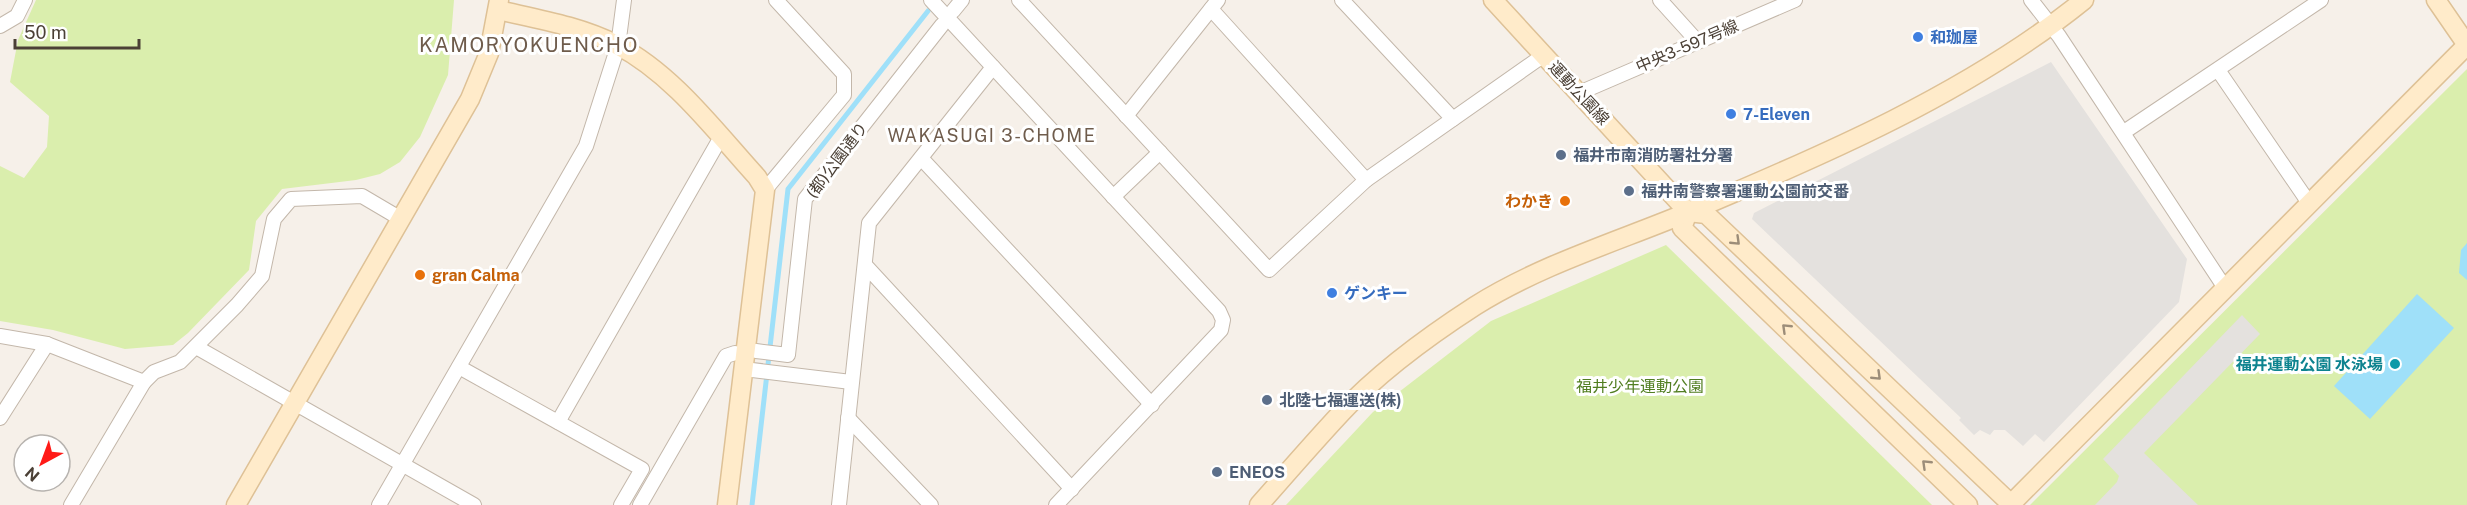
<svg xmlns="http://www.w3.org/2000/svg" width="2467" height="505" font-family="'Public Sans','Noto Sans JP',sans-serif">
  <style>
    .green { fill: #daeead }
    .parking { fill: #e4e1de }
    .water { fill: #9fe0f9 }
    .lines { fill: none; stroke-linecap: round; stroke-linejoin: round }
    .stream { stroke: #9fe0f9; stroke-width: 5 }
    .street-casing { stroke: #c3b7aa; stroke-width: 16 }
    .secondary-casing { stroke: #dec196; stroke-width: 21 }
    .street { stroke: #fff; stroke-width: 14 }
    .secondary { stroke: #ffebca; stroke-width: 18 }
    .oneway { stroke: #9c8d79 }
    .shop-dot { fill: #3f7fe0; stroke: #fff; stroke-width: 2 }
    .service-dot { fill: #5c6f8a; stroke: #fff; stroke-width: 2 }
    .food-dot { fill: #e8710a; stroke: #fff; stroke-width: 2 }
    .culture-dot { fill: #0f9aa8; stroke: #fff; stroke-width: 2 }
    .labels { text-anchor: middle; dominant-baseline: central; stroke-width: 6; stroke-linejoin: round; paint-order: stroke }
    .shop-label { font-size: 16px; font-weight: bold; fill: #366cbe; stroke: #fff; text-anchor: start }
    .street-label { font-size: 16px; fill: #4b4036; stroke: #fff }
    .service-label { font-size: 16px; font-weight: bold; fill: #4e5e75; stroke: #fff; text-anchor: start }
    .food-label { font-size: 16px; font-weight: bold; fill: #c56008; stroke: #fff; text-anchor: end }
    .culture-label { font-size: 16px; font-weight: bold; fill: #0d838f; stroke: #fff; text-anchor: end }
    .park-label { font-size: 16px; fill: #517e21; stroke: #fff }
    .neighbourhood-label { font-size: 18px; letter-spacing: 1.5px; fill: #6f5c4c; stroke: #fff }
    .quarter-label { font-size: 20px; letter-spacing: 1.5px; fill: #6f5c4c; stroke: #fff }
  </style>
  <rect width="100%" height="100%" fill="#f6f0e9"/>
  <g class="green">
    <polygon points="36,0 454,0 448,75 420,137 400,162 380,174 356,180 282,189 256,221 249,270 188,333 173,345 125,349 53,330 0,321 0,166 24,178 47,147 49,116 10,82 18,40"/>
    <polygon points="2467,69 2467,505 2030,505"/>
    <polygon points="1666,245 1932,505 1286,505 1373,412 1491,321"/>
  </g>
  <g class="parking">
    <polygon points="2051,62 2187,259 2179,302 2044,442 2035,434 2023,446 2005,430 1994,430 1990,435 1980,430 1974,435 1959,420 1961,418 1752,219 1754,213"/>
    <polygon points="2242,315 2260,334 2144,453 2198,505 2095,505 2117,482 2119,476 2103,459"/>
  </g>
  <g class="water">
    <polygon points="2467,243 2467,280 2459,273 2461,250"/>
    <polygon points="2417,294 2454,328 2370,419 2334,386"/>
  </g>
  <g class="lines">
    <polyline class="stream" points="752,505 788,189 928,11"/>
    <g class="street-casing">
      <g id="street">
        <polyline points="931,0 1219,311 1223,320 1221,330 1056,505"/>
        <polyline points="1019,0 1269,270 1366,180 1544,55"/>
        <polyline points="1342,0 1453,119"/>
        <polyline points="1660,0 1697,41"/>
        <polyline points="2031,0 2059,36 2225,288"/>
        <polyline points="1211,9 1366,180"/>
        <polyline points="953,11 962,0"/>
        <polyline points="0,26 17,16 25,0"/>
        <polyline points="2218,70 2309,203"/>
        <polyline points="1579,93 1795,0"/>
        <polyline points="1126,116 1218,0"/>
        <polyline points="2124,132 2321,0"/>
        <polyline points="921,158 1152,405"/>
        <polyline points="765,190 844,95 844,74 776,0"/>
        <polyline points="1113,197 1160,152"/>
        <polyline points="865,265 1072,489"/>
        <polyline points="0,336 47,344 144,382 154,372 180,362 237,305 262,276 274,219 291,199 362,196 401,219"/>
        <polyline points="196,347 474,505"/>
        <polyline points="756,351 788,355 805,199 942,25"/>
        <polyline points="459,367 642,469 621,505"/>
        <polyline points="744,369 851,382"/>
        <polyline points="0,418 47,344"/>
        <polyline points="848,418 931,505"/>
        <polyline points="558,422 721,137"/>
        <polyline points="71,505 144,382"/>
        <polyline points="379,505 586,146 618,46 624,0"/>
        <polyline points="640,505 726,356 735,353"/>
        <polyline points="839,505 869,223 993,67"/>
      </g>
    </g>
    <g class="secondary-casing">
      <g id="secondary">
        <polyline points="1493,0 1688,212"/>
        <polyline points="2436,0 2467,45"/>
        <path d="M498 10C537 19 580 26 617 45 673 74 715 131 757 177L765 190 727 505"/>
        <polyline points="1688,212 1706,214 2011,504"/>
        <polyline points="1688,212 1682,228 1968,505"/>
        <polyline points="236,505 470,99 489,53 499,0"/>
        <path d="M1259 505C1286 474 1313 443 1341 413 1380 371 1427 337 1475 306 1540 265 1616 242 1686 213 1822 156 1969 93 2084 0"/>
        <polyline points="2010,505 2467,45"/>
      </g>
    </g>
    <use href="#street" class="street"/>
    <use href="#secondary" class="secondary"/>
  </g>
  <defs><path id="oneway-chevron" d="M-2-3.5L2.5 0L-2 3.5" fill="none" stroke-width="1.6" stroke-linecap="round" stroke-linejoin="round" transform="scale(1.5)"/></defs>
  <g class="oneway">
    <use href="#oneway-chevron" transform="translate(1736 241) rotate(44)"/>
    <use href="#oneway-chevron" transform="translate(1786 328) rotate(-136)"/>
    <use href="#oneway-chevron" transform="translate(1877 376) rotate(44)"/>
    <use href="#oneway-chevron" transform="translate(1926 464) rotate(-136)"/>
  </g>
  <g class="shop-dot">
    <circle cx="1918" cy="37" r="6"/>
    <circle cx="1731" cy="114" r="6"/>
    <circle cx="1332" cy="293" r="6"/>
  </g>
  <g class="service-dot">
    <circle cx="1561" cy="155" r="6"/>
    <circle cx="1629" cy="191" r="6"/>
    <circle cx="1267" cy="400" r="6"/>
    <circle cx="1217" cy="472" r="6"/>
  </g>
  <g class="food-dot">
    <circle cx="1565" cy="201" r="6"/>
    <circle cx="420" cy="275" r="6"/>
  </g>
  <circle class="culture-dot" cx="2395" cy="364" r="6"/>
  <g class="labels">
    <g class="shop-label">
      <text x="1930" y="37">和珈屋</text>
      <text x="1743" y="114">7-Eleven</text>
      <text x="1344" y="293">ゲンキー</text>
    </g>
    <g class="street-label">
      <text transform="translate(1687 46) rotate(-23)">中央3-597号線</text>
      <text transform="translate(1579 93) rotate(47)">運動公園線</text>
      <text transform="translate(837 160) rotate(-53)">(都)公園通り</text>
    </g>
    <g class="service-label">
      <text x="1573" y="155">福井市南消防署社分署</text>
      <text x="1641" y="191">福井南警察署運動公園前交番</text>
      <text x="1279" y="400">北陸七福運送(株)</text>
      <text x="1229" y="472">ENEOS</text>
    </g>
    <g class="food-label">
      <text x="1553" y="201">わかき</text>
      <text x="432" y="275" text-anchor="start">gran Calma</text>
    </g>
    <g class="culture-label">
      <text x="2383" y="364">福井運動公園 水泳場</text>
    </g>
    <g class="park-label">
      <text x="1640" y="386">福井少年運動公園</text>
    </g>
    <g class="neighbourhood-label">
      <text x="992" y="135">WAKASUGI 3-CHOME</text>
    </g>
    <g class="quarter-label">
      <text x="529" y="45">KAMORYOKUENCHO</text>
    </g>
  </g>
  <g transform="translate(42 463) rotate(221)"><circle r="28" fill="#ffffff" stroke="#b7b3af" stroke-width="1.5"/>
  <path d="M0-4.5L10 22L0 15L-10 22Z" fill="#ff1a17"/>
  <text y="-9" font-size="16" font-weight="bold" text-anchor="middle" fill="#4b4036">N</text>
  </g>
  <path d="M15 39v9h124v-9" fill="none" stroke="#4b4036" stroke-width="3"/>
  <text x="24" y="39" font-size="18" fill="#4b4036" stroke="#ffffff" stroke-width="4.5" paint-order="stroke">50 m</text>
</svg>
